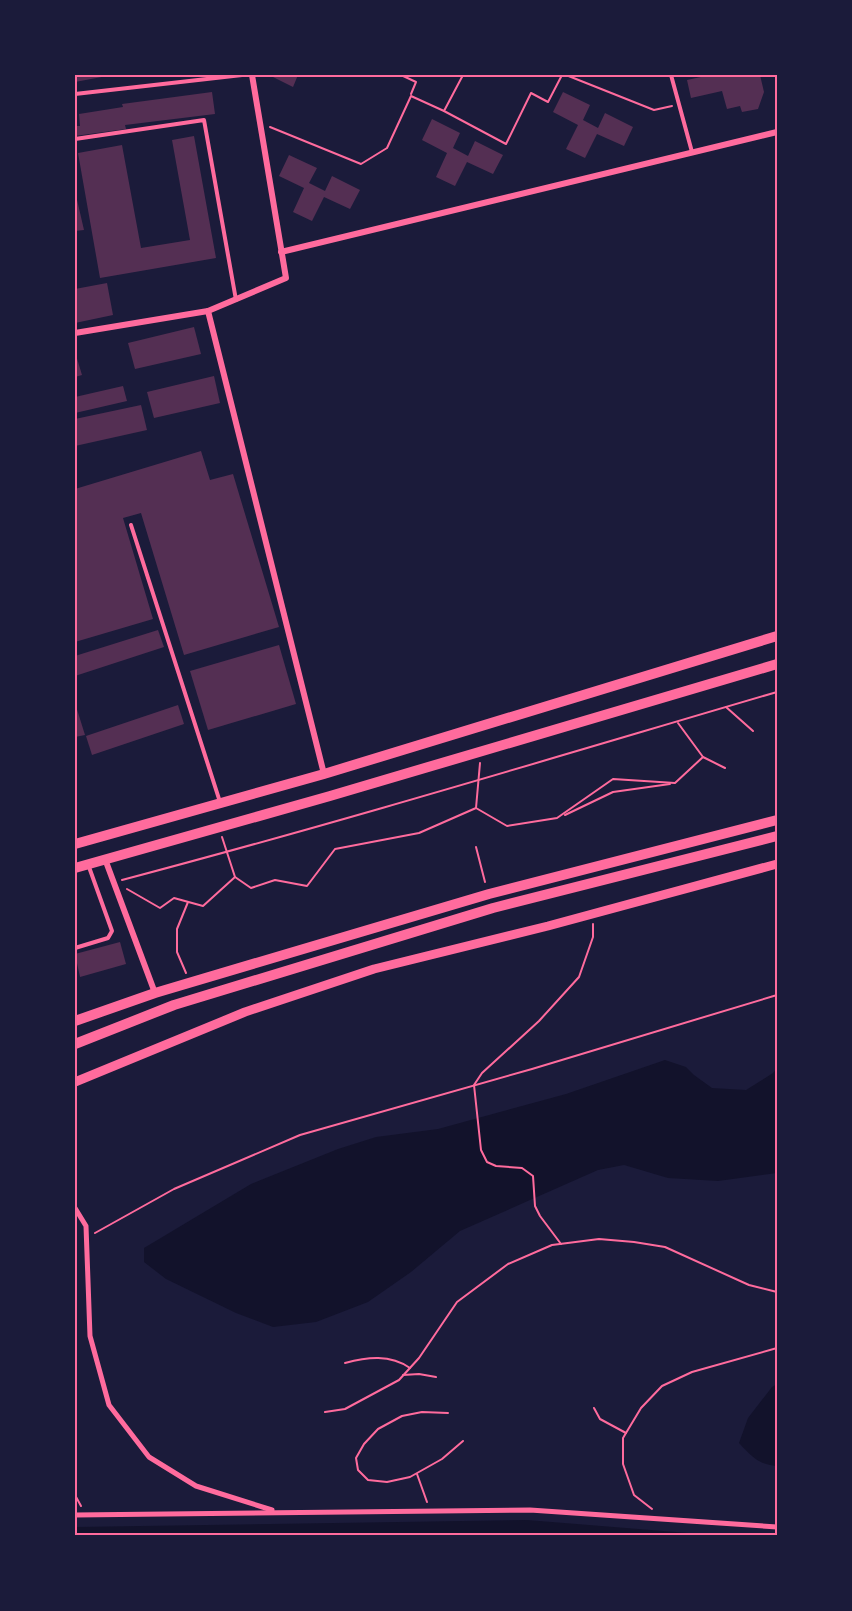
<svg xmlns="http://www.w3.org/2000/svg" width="852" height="1611" font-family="Jost,sans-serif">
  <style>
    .water { fill: #12122b }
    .building { fill: #542f53 }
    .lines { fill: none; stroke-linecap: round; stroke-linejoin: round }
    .path { stroke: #ff6b9d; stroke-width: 2 }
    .service { stroke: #ff6b9d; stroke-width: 4 }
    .pedestrian { stroke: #ff6b9d; stroke-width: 5 }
    .minor { stroke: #ff6b9d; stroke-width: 6 }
    .tertiary { stroke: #ff6b9d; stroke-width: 9 }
    .secondary { stroke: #ff6b9d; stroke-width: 10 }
    .primary { stroke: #ff6b9d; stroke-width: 10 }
    .neatline { fill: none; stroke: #ff6b9d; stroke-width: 2 }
  </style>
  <rect width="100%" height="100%" fill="#1b1b3a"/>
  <g class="water">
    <polygon points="665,1060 686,1067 694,1075 712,1088 746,1090 773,1073 777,1068 777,1173 718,1181 668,1178 624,1165 598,1170 460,1231 411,1272 368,1302 316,1322 273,1327 236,1313 166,1279 144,1262 144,1248 251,1184 338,1149 376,1137 438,1129 566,1094"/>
    <path d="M777 1384V1466C759 1465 751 1456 739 1443L748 1418 772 1387Z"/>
    <polygon points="527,1520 725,1536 75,1536 75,1527"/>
  </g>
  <g class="building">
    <polygon points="75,75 107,75 107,76 75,82"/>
    <polygon points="274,75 298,75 293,87 273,77"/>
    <polygon points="710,75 760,75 764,92 758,109 742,112 740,106 727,109 722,91 691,98 687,80"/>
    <polygon points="212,92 215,114 125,125 126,129 75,136 75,126 80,126 79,114 123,107 122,104"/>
    <polygon points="563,92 590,105 583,120 598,128 605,113 633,127 624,146 597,134 585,158 566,149 578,125 553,112"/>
    <polygon points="432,119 460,133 453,148 468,156 475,141 503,155 493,174 467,162 455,186 436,177 447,153 422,140"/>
    <polygon points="194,136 216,258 100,278 78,153 122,145 141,248 190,240 172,140"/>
    <polygon points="289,155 317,168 309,183 325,191 332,176 360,190 350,209 324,197 312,221 293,212 304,188 279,176"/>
    <polygon points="75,191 84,230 75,231"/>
    <polygon points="107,283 113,315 75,323 75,289"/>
    <polygon points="194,327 201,354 135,369 128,343"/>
    <polygon points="75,352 82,375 75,377"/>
    <polygon points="214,376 220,403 154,418 147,392"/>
    <polygon points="123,386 127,401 75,413 75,397"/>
    <polygon points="141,405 147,430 75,446 75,419"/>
    <polygon points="201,451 210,480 233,474 279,627 184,655 141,513 123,518 153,619 75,642 75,489"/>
    <polygon points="158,630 164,647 75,676 75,656"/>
    <polygon points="279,645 296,704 208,730 190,671"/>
    <polygon points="75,703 85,735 75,737"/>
    <polygon points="178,705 184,724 92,755 86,736"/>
    <polygon points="120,942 126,964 80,977 75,954"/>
  </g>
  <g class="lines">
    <g class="path">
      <polyline points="401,75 416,82 411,94"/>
      <polyline points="463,75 444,111 506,144 531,93 548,102 562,75"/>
      <polyline points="566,75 654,110 672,106"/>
      <polyline points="270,127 361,164 387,148 411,96 444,111"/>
      <polyline points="726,707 753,731"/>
      <polyline points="678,723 703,757"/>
      <polyline points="476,808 480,763"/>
      <polyline points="565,815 613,792 670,784"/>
      <polyline points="222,837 235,877"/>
      <polyline points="476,847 485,882"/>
      <path d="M122 880C342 822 559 756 777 692"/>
      <polyline points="127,889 160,908 174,898 203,906 235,877 251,888 275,880 307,886 335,849 419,833 476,808 507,826 557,818 613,779 675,783 703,757 725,768"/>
      <polyline points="186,973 177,952 177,929 188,902"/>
      <polyline points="95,1233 174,1189 300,1135 532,1069 777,995"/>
      <polyline points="561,1244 540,1216 535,1206 533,1176 522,1168 496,1166 487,1162 481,1150 474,1085 482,1073 539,1021 579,977 593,937 593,924"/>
      <path d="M345 1363C367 1357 390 1354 410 1368"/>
      <polyline points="403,1375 419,1374 436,1377"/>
      <polyline points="594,1408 600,1419 626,1433"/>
      <polyline points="325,1412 345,1409 399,1380 419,1358 457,1302 508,1264 552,1245 599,1239 634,1242 665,1247 749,1285 777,1292"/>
      <polyline points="448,1413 422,1412 402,1416 378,1429 364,1444 356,1458 358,1470 368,1480 387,1482 410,1477 442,1459 463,1441"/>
      <polyline points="417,1474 427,1502"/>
      <polyline points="75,1495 81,1506"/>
      <polyline points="652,1509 634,1495 623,1464 623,1438 641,1408 662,1386 692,1372 777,1348"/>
    </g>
    <g class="service">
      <polyline points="671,75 692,152"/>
      <polyline points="75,94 242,75"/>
      <polyline points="75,139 204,120 236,300"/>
      <polyline points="131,525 220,802"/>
      <polyline points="75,948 108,938 112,931 89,867"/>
    </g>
    <g class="pedestrian">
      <polyline points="75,1208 86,1226 90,1336 109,1405 149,1457 196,1486 272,1510"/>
      <polyline points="75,1515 530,1510 777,1527"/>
    </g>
    <g class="minor">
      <polyline points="252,75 286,278 208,311 324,774"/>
      <polyline points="281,252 777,132"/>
      <polyline points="75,333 208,311"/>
      <polyline points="105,859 155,993"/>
    </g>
    <polyline class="tertiary" points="75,1082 245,1012 374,969 548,926 777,864"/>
    <g class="secondary">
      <polyline points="75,1021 155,993 489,894 777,820"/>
      <polyline points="75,1044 174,1005 493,908 777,836"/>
    </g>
    <g class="primary">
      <polyline points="75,844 324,774 777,636"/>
      <polyline points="75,868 330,796 777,664"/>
    </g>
  </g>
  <rect width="852" height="1611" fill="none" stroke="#1b1b3a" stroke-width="153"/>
  <rect x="76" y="76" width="700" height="1458" class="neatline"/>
</svg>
